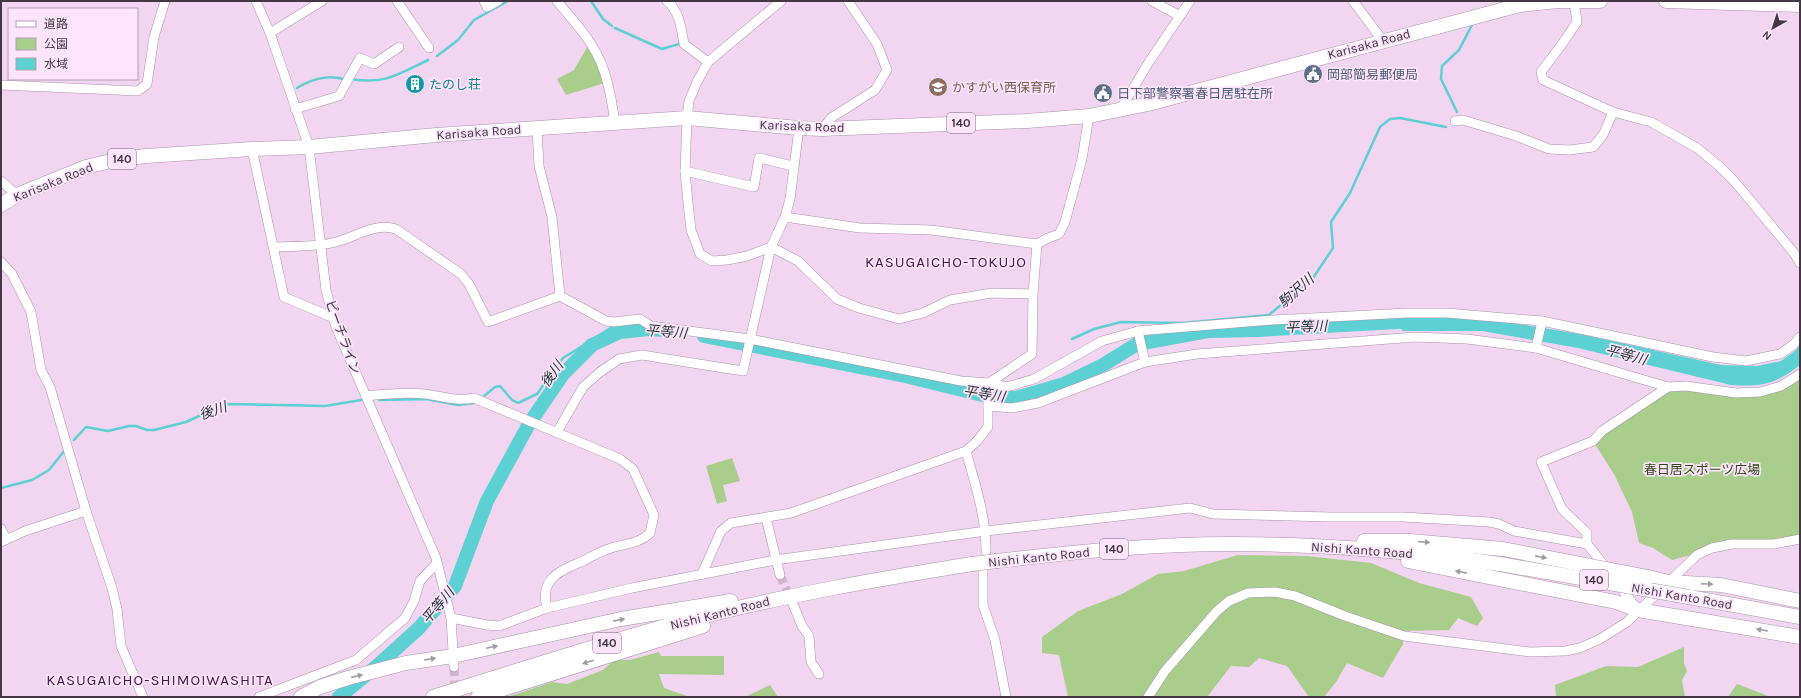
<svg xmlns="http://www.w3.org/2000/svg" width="1801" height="698" font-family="Karla,'Noto Sans JP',sans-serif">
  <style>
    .green { fill: #a9ce8c }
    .water { fill: #5dd0d4 }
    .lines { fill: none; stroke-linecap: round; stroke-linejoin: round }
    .stream { stroke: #5dd0d4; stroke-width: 2.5 }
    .river { stroke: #5dd0d4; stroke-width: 14 }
    .minor-tunnel { stroke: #cfb5ce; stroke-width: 9; stroke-dasharray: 9 4.5; stroke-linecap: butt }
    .minor-casing { stroke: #ac92ac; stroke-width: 10 }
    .highway-casing { stroke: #ac92ac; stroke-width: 15 }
    .minor { stroke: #fff; stroke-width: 9 }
    .highway { stroke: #fff; stroke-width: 14 }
    .highway-bridge-casing { stroke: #ac92ac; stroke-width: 15; stroke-linecap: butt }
    .highway-bridge { stroke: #fff; stroke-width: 14 }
    .oneway { fill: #a09ba0 }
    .labels { text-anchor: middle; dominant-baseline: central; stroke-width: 3.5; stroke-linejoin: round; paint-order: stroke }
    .shield { fill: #fce4fb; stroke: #7a6b7a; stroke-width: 1 }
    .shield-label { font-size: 12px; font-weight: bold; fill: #423742 }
    .street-label { font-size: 13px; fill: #423742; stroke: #fce4fb }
    .service-label { font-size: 13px; fill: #4e5e75; stroke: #fce4fb; text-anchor: start }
    .culture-label { font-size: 13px; fill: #0d838f; stroke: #fce4fb; text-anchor: start }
    .education-label { font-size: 13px; fill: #785e54; stroke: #fce4fb; text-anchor: start }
    .park-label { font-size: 13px; fill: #2f4817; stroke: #fce4fb }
    .water-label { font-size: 14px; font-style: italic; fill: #1d3232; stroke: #fce4fb }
    .quarter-label { font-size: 15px; letter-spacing: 1px; fill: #43184b; stroke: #fce4fb }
  </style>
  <rect width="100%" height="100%" fill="#f2d5f1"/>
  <g class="green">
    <polygon points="590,42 608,82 566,95 557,79 574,70"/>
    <polygon points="1800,374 1800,539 1732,544 1672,560 1653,548 1639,543 1632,512 1614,474 1593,441 1668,387 1760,392"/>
    <polygon points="732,458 740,481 723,485 727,501 717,504 706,466"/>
    <polygon points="1238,555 1307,556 1371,563 1419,583 1471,597 1483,618 1477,626 1458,618 1449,630 1403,631 1403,644 1383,678 1347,663 1336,682 1324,697 1309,697 1287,666 1259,658 1249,667 1231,666 1207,697 1068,697 1059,655 1042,653 1042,637 1078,611 1122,594 1158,574 1184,571"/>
    <polygon points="1684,647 1684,663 1687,671 1682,680 1685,697 1556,697 1555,685 1606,666 1638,667"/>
    <polygon points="659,652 661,656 724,656 724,675 659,674 664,688 690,697 507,697 552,682 567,684 603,670 614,660 630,660"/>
    <polygon points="1737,684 1771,697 1728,697"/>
    <polygon points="770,685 778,697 745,697"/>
  </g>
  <path class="water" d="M1390 316 1483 318 1585 335 1721 365 1757 366 1781 361 1796 350 1800 345V365C1776 384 1762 387 1731 385L1578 348 1482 331H1403Z"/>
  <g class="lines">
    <g class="stream">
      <polyline points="591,1 603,19 612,26"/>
      <polyline points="615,28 662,49 679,44"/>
      <polyline points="437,56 458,40 474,20 508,1"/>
      <path d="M351 79C384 85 399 74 428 60"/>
      <path d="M297 88C310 80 328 74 343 79"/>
      <polyline points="1457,112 1441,79 1442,66 1459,50 1473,23"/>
      <polyline points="632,324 643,325"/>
      <polyline points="1072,339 1094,329 1121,322 1182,323 1269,315 1313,278 1333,248 1331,222 1350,193 1380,127 1390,119 1400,118 1446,127"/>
      <polyline points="484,396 495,387 500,386 512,400 518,403 537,394 563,358 568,355 612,327 623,325"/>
      <polyline points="379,400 426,399 458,405 474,403"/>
      <polyline points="74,440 86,427 108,431 129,426 136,426 147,430 154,430 186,422 225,404 325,406 361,400"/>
      <polyline points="1,488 32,480 49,470 65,450"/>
    </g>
    <g class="river">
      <polyline points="704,336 905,376 995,398 1016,398 1064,384 1103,365 1137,344 1208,331 1258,330 1414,321"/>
      <polyline points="339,697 377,666 419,628 455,586 487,501 529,424 563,374 592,345 620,332 649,329 665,330"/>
    </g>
    <g class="minor-tunnel">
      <polyline points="780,575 791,600"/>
      <polyline points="454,667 455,694"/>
    </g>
    <g class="minor-casing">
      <g id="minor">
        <polyline points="256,1 270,33 309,147 326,290 336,327 436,558 451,618 454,667"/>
        <polyline points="397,1 429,48"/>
        <polyline points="484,1 487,7 498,1"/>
        <path d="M557 1C568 15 582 29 591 44 607 68 611 96 615 123"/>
        <path d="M667 1C680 12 681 28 684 44L708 62"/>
        <polyline points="781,1 708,62 697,82 689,101 687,118 685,171 688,203 691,230 700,254 712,261 727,260 747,256 771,247 798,261 837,299 859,308 899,319 923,313 950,300 992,293 1033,294"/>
        <polyline points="1152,1 1180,16"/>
        <polyline points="1353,1 1383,41"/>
        <polyline points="1574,1 1577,22 1560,47 1541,72 1543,80 1613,112 1651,122 1697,148 1719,166 1735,182 1794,253 1800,263"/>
        <polyline points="270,33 322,1"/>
        <polyline points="1,85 138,91 147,84 154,37 165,1"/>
        <polyline points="295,109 339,96 360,58 374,64 399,47"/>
        <polyline points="1120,110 1149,62 1190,1"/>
        <polyline points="1455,121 1463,120 1516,136 1549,149 1569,150 1593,147 1603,135 1613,112"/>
        <polyline points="537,128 539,166 552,217 560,296"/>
        <polyline points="822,129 831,118 875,90 887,70 877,44 848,1"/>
        <polyline points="252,149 284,297 334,318"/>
        <polyline points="685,171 754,187 759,158 793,166"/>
        <polyline points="1,181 17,195"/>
        <polyline points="785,217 860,228 931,230 1037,244 1048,238 1059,234 1065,222 1082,159 1089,116"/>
        <path d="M274 247C295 246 317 247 336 242 356 237 375 222 396 229L461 274 469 284 488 322 560 296 606 321 614 322 640 319 651 326 750 339 961 381 989 383 1007 387 1034 379 1102 341 1138 331 1273 320 1408 313H1447L1542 321 1713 357 1746 361 1780 354 1793 345 1800 337"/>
        <polyline points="1,262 12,274 31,312 41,370 50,387 86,511 112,588 117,609 121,646 143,697"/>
        <polyline points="1138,331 1145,362"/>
        <polyline points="1536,348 1542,321"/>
        <path d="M366 396C385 394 405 392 425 394 442 396 456 402 474 398L620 459 633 469 654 515 650 533C639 544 626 543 611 548 602 551 592 556 583 561 560 571 539 578 547 608"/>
        <polyline points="988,406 1012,408 1038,403 1145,362 1197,354 1415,337 1467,339 1536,348 1668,387"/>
        <polyline points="557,432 583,387 600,372 619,359 642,355 743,371 771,247 785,217 790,199 799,128"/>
        <path d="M966 451C975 484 986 516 986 551"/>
        <polyline points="766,518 780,575"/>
        <polyline points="1,529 6,539"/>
        <polyline points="1,542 25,531 86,511"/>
        <polyline points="983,569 983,605 995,640 1006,697"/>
        <polyline points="1607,569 1587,544 1587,533 1562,509 1541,462 1593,441 1602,431 1668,387 1686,386 1736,393 1760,392 1781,386 1800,374"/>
        <polyline points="702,574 721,531 731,523 791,513 966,451 977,441 988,427 988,388 989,383 1032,354 1033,294 1037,244"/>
        <polyline points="1618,584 1637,609"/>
        <polyline points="793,604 802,626 809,636 811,662 819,674"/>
        <polyline points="451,618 487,625 499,626 547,608 632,588 775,560 986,531 1190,508 1213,514 1331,517 1403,517 1489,522 1499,524 1514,531 1587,544"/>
        <polyline points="259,697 356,660 405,618 414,601 420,581 437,563"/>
        <polyline points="1148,697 1165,671 1217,611 1229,601 1248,593 1275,592 1295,596 1345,616 1404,636 1530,652 1565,651 1580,648 1600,639 1627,622 1697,555 1712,548 1732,544 1774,544 1800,539"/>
      </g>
    </g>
    <g class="highway-casing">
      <g id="highway">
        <polyline points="1666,1 1800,5"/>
        <polyline points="1,205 17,195 86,167 115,160 146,156 252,149 309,147 436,135 687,118 799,128 822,129 1027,121 1089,116 1148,104 1520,5 1558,1 1600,1"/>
        <polyline points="1364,541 1410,541 1503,549"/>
        <path d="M997 561C1075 552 1153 544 1232 544 1322 544 1412 551 1500 564"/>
        <polyline points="1408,561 1616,602 1638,610 1800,637"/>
        <polyline points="1648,577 1668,582 1721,585 1800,601"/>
        <polyline points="1689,597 1800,617"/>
        <polyline points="301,697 320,687 348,678 406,663 453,656 621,619 731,601"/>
        <path d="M433 697C520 670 607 641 696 618 787 595 879 579 972 564"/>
        <polyline points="478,697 703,626"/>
      </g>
    </g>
    <use href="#minor" class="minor"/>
    <use href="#highway" class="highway"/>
    <g class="highway-bridge-casing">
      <g id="highway-bridge">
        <polyline points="1503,549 1648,577"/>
        <polyline points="972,564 997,561"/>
        <polyline points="1500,564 1689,597"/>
      </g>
    </g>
    <use href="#highway-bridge" class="highway-bridge"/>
  </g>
  <defs><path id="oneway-solid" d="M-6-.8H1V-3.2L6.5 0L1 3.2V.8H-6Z"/></defs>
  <g class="oneway">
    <use href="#oneway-solid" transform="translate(1424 542) rotate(5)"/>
    <use href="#oneway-solid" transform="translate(1541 557) rotate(11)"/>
    <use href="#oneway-solid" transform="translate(1461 572) rotate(-169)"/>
    <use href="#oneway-solid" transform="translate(1707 584) rotate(3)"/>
    <use href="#oneway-solid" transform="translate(619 620) rotate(-11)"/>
    <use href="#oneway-solid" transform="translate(1762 630) rotate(-170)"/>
    <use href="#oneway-solid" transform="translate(492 647) rotate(-12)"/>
    <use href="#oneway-solid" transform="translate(430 659) rotate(-9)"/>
    <use href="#oneway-solid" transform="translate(588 662) rotate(163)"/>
    <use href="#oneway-solid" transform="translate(357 676) rotate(-14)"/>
  </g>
  <defs>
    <g id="civic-disc" transform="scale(1)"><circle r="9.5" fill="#5c6f8a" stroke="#fce4fb"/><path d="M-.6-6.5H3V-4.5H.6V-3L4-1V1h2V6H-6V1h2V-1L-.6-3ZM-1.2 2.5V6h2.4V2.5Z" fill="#fff"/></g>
    <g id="building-disc" transform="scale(1)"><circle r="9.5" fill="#0f9aa8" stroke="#fce4fb"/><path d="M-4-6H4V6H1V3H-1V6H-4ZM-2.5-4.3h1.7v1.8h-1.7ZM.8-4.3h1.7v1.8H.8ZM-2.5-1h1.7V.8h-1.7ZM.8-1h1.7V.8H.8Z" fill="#fff"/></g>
    <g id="school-disc" transform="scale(1)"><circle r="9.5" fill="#8d6e63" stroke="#fce4fb"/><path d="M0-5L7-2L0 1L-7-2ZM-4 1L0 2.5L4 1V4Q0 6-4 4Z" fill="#fff"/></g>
  </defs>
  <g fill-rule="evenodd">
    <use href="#civic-disc" x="1313" y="74"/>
    <use href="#building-disc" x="415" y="84"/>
    <use href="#school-disc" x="938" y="87"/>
    <use href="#civic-disc" x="1103" y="93"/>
  </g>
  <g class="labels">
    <g class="shield">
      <rect x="947" y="113" width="28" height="20" rx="3"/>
      <rect x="108" y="149" width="28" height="20" rx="3"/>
      <rect x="1100" y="539" width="28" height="20" rx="3"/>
      <rect x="1580" y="570" width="28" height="20" rx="3"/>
      <rect x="593" y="633" width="28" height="20" rx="3"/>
    </g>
    <g class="shield-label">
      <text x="961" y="123">140</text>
      <text x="122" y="159">140</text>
      <text x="1114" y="549">140</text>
      <text x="1594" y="580">140</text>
      <text x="607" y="643">140</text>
    </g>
    <g class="street-label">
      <text transform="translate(1369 44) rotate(-15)">Karisaka Road</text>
      <text transform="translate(802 126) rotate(2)">Karisaka Road</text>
      <text transform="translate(479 132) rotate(-4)">Karisaka Road</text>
      <text transform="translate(53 182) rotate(-22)">Karisaka Road</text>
      <text transform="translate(343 337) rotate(70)">ピーチライン</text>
      <text transform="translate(1362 550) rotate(4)">Nishi Kanto Road</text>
      <text transform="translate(1039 557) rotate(-6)">Nishi Kanto Road</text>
      <text transform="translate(1682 596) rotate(10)">Nishi Kanto Road</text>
      <text transform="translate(720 613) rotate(-14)">Nishi Kanto Road</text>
    </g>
    <g class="service-label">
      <text x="1327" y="74">岡部簡易郵便局</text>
      <text x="1117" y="93">日下部警察署春日居駐在所</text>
    </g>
    <g class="culture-label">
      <text x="429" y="84">たのし荘</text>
    </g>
    <g class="education-label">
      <text x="952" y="87">かすがい西保育所</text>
    </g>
    <g class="park-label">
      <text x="1702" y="469">春日居スポーツ広場</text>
    </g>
    <g class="water-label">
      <text transform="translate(1296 291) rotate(-42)">駒沢川</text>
      <text transform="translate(1306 327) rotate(-2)">平等川</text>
      <text transform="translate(666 332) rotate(5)">平等川</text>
      <text transform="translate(1626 355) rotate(15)">平等川</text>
      <text transform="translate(552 374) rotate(-53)">後川</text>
      <text transform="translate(984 394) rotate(9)">平等川</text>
      <text transform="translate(213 411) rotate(-19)">後川</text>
      <text transform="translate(438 606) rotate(-50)">平等川</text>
    </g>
    <g class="quarter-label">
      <text x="946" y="262">KASUGAICHO-TOKUJO</text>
      <text x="160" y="680">KASUGAICHO-SHIMOIWASHITA</text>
    </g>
  </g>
  <rect width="1801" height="698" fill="none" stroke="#423742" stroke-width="4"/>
  <rect x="8" y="8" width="130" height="72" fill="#fce4fb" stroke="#b29fb1"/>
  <rect x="16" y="21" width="20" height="6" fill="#ffffff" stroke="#b29fb1"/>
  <text x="44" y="28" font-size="12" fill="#423742">道路</text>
  <rect x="16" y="38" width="20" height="12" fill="#a9ce8c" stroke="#b29fb1"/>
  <text x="44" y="48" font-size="12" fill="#423742">公園</text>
  <rect x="16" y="58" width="20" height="12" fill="#5dd0d4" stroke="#b29fb1"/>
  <text x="44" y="68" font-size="12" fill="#423742">水域</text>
  <g transform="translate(1773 28) rotate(219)" stroke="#fce4fb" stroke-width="3" paint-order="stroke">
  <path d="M0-3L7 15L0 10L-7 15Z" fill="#423742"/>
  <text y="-6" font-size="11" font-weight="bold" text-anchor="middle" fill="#423742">N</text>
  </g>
</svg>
